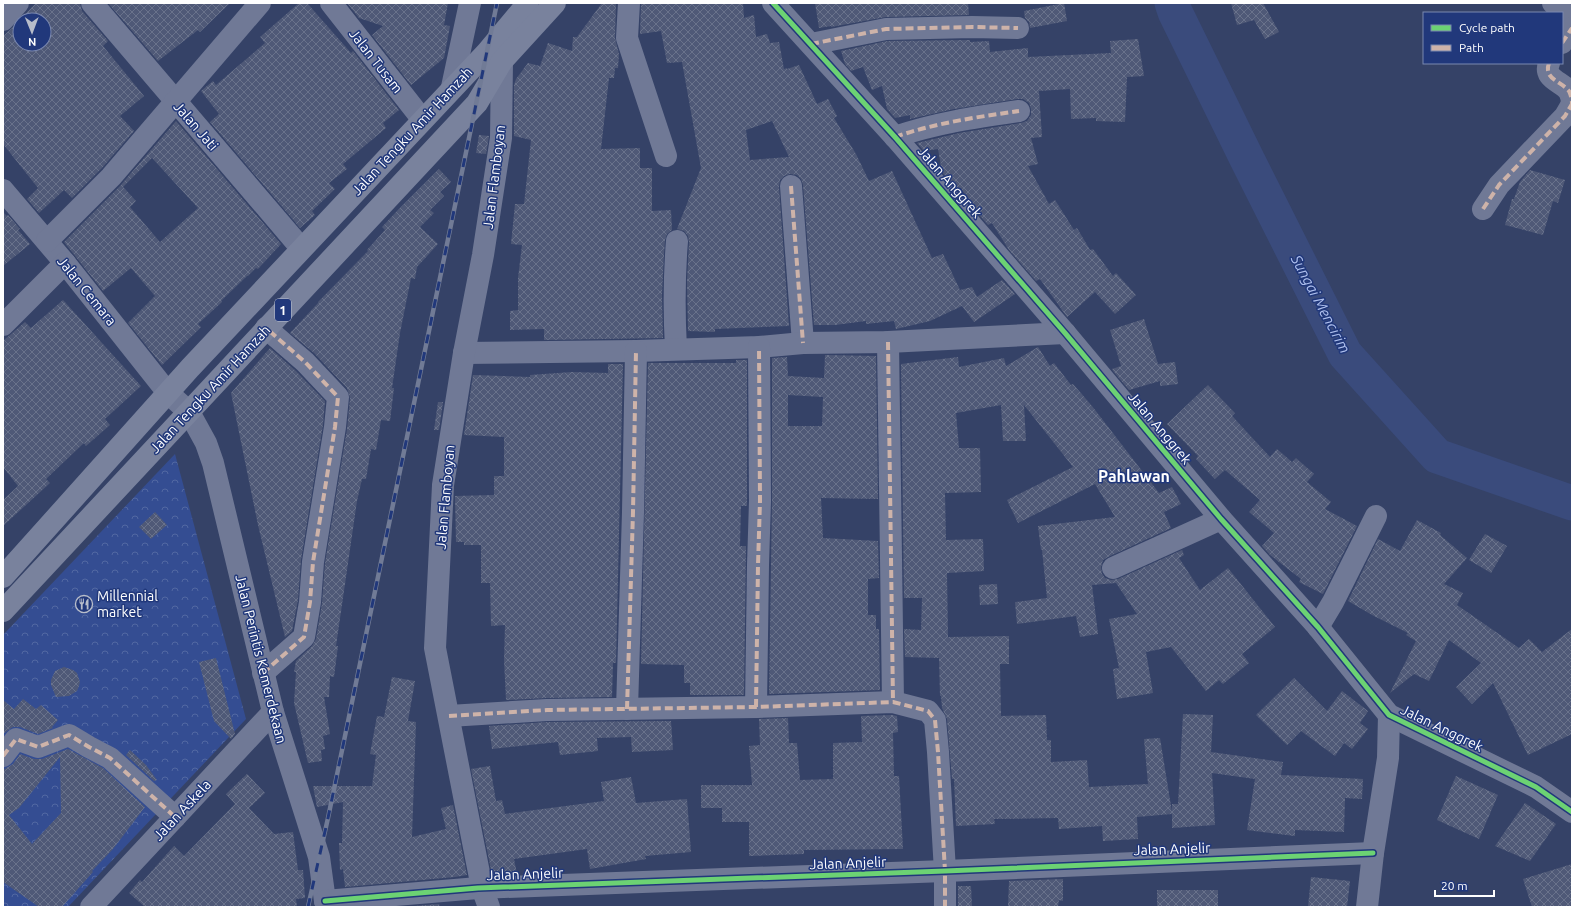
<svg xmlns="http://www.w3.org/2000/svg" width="1575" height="910" font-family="Ubuntu,sans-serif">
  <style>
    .park { fill: url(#park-crowns) }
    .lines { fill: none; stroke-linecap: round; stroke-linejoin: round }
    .river { stroke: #3a4b7c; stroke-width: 35 }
    .building { fill: url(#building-cross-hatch); fill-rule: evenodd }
    .minor { stroke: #707996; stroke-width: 22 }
    .major { stroke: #79829d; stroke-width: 22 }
    .rail-casing { stroke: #717b96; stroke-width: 4.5 }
    .rail { stroke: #21387b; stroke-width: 3; stroke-dasharray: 9; stroke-linecap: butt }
    .quiet { stroke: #ceb3a9; stroke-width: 4; stroke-dasharray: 8 4; stroke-linecap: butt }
    .cycleway-casing { stroke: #21387b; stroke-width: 8 }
    .cycleway { stroke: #6cd273; stroke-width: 5 }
    .labels { text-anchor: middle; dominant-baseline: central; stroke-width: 3; stroke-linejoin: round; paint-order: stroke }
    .shield { fill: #21387b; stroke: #bcc3d7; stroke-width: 1 }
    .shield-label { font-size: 13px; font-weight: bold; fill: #fff }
    .street-label { font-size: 14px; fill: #fff; stroke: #21387b }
    .poi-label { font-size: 14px; fill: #fff; stroke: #21387b; text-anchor: start }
    .water-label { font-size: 15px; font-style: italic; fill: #afc0ee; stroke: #21387b }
    .quarter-label { font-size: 16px; font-weight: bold; fill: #fff; stroke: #21387b }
  </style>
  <defs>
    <pattern id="park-crowns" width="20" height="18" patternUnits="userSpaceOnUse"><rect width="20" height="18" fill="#344d92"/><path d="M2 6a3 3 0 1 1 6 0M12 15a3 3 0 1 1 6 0" fill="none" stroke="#5268a2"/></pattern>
    <pattern id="building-cross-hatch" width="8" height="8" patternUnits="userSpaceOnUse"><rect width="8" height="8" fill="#4f5977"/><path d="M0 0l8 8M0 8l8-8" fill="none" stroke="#69728b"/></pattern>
  </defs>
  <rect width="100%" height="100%" fill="#354267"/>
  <polygon class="park" points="175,454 246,719 68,907 3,907 3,635"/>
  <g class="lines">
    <polyline class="river" points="1172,3 1175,12 1247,159 1345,354 1437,456 1572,503"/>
  </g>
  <g class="building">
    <path d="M36 3H80L82 11 108 41 103 46 144 96 120 116 134 131 102 168 72 198 64 190 39 213 27 199 38 188 3 144V36L12 28ZM20 20H44V44H20Z"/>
    <polygon points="108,3 230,3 200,32 198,30 158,61"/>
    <polygon points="299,3 307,3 351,53 353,51 399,110 383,123 386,128 343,164 347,169 329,183 335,189 312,211 315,215 300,228 210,122 219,114 201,91 213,81 216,85 265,43 260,37"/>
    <polygon points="347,3 448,3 444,25 450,26 444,58 411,85 372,35 383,26 359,18"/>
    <polygon points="602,3 616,3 615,38 619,54 618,68 615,68 614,78 609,78 601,149 640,148 640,168 652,168 652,211 671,210 672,230 667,234 665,240 664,254 662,295 663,338 544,340 544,329 510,330 510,311 518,310 518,278 522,245 511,244 515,204 524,204 531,140 514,136 514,85 516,79 528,63 540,66 548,43 572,51 573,37 577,37"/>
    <path d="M641 3H743L744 18 754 15 756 37 767 34 770 43 779 42 784 69 787 68V69L799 65 817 104 828 99 837 116 834 118 856 154 869 181 892 171 932 258 943 254 960 290 972 287 977 297 1002 280 1015 294 974 322 962 306 930 321 896 329 894 321 866 324V321L835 325H814L803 185 801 179 797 175 790 174 784 176 780 180 779 187 789 326 715 329V332L688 331 687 282 689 242 688 236 684 231 677 229 701 168 682 62 667 63 661 31 640 34ZM772 121 789 157 750 160 746 130Z"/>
    <polygon points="815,3 968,3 969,15 886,17 831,27 831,26 819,28"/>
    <polygon points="1064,3 1067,21 1030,28 1029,22 1025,18 1024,11"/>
    <polygon points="1231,3 1263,3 1279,32 1265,39 1254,20 1237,25"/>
    <polygon points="1138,39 1144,76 1127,77 1125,122 1096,121 1096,118 1071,119 1070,89 1039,91 1042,137 1031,138 1038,164 1028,166 1049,204 1055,200 1074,230 1077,228 1090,250 1093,249 1113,276 1116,273 1136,295 1115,314 1095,292 1067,317 1040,279 1036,281 1009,250 992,223 988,225 973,208 961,188 956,189 942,172 938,149 924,151 917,143 959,133 1021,123 1027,121 1031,115 1031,109 1029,103 1023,99 1017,99 954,109 910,119 910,115 895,118 887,109 882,86 872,90 863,67 851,71 845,64 841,51 887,41 970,40 970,42 989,41 990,52 1028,48 1028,57 1111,53 1110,41"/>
    <path d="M176 121 281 244 258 269 256 268 248 276H247L221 301 222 302 198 324 201 327 162 365 128 323 155 296 131 268 103 291 64 242 120 186ZM152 158 198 208 160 242 130 207 136 201 123 187Z"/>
    <polygon points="479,135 489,136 486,154 476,153"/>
    <polygon points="439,169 451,182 440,192 444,196 430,210 434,213 420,227 438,244 417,267 415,279 411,278 400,333 392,388 394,388 390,421 381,420 376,450 371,449 366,479 362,479 357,501 336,646 338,646 334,677 330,676 329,697 324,697 330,734 323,736 325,749 321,750 322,761 308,763 294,703 296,672 294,672 296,661 312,646 316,639 322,603 325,563 347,429 350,398 347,388 314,353 290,333 319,302 318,302 368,251 367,250 385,230 382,227 401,207"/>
    <polygon points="1530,170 1565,180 1558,203 1553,201 1543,235 1505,225 1512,199 1514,199 1520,182"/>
    <polygon points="3,212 7,216 8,215 20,229 18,230 30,244 3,266"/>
    <polygon points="63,300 141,386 105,419 110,425 86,446 84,443 46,479 50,483 3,526 3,500 18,486 3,467 3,341 25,322 31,328"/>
    <polygon points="1144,319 1158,364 1175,362 1178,384 1160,386 1160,381 1129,390 1113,371 1112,369 1121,366 1110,330"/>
    <polygon points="1038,347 1050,366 1054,363 1071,385 1073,384 1092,406 1159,493 1172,487 1181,504 1164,512 1171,528 1108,557 1103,560 1101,567 1102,574 1105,578 1111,580 1118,579 1182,550 1184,555 1179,558 1200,590 1228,568 1275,627 1242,654 1249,663 1223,684 1219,680 1206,691 1171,647 1146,652 1153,693 1117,699 1113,669 1119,668 1109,619 1137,614 1116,583 1092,585 1098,634 1080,637 1076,616 1017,624 1015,602 1047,598 1042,550 1041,550 1038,526 1115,517 1095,484 1018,523 1007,500 1073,467 1024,405 1026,441 1003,441 1001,405 956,413 959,448 980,448 981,492 945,493 946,540 983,539 984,571 947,573 948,637 1009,636 1009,664 1000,664 1001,716 1046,715 1047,740 1051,740 1051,762 1087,760 1089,787 1148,784 1144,739 1160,738 1172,812 1172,804 1178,804 1183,714 1213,715 1211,752 1283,762 1281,775 1363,779 1362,799 1345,798 1344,832 1295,830 1295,836 1247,830 1255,779 1212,773 1215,825 1172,828 1172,814 1137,817 1138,839 1103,841 1102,826 1059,829 1058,818 994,819 995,824 956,826 954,779 952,779 947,719 942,708 941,696 940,696 939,658 905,657 904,629 921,630 922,598 904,598 901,364 958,357 959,367 1004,358 1006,366"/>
    <polygon points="270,348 296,371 325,401 323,425 301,560 298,600 292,631 285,637 258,525 231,393"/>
    <path d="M825 355 876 356 878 499 821 498 823 538 878 541 879 578 868 579V615H876V629H879L880 690 769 694 772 501V358L787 357 788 376 824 378ZM788 395 823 397 822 426H788Z"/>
    <polygon points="736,360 747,360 747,506 741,506 740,546 746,546 744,695 690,695 690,683 684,683 684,665 641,664 648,363 736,363"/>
    <polygon points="608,364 623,364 616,663 613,663 612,697 547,698 506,700 504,660 505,625 491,626 490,583 481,583 481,545 464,545 464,542 456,542 455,496 494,495 494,476 504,476 504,437 464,435 473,375 530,377 530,375 572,372 608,373"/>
    <polygon points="1208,385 1235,413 1232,416 1270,457 1277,449 1292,462 1296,458 1314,474 1307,482 1331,502 1325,509 1357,526 1323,594 1299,582 1301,579 1270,555 1262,546 1274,533 1249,512 1260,500 1225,470 1215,479 1196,459 1198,456 1167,424"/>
    <polygon points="438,402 443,402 439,430 434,430"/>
    <polygon points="155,512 167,525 151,539 139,527"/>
    <polygon points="1417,520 1441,533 1440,535 1467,558 1444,584 1463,593 1457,605 1519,648 1529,639 1542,652 1572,629 1572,734 1528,755 1493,683 1472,704 1456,687 1481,663 1449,640 1429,681 1414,674 1390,693 1416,641 1406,635 1408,633 1372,615 1348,601 1378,539 1400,551"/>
    <polygon points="1485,534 1507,546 1491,573 1469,560"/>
    <polygon points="997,584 998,604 980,605 979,585"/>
    <polygon points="216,658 235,734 231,739 214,721 199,662"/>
    <polygon points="64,667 73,670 77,673 80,682 79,686 77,691 69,696 56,697 51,685 51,680 55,671"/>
    <polygon points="392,677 415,681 408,721 416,722 412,837 446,829 441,808 453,805 467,875 455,877 345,887 343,869 340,870 339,843 342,843 343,802 317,807 313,786 372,786 376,755 370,754 377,716 384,717"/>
    <polygon points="1294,678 1327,711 1342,691 1368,711 1360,723 1368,729 1352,749 1344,743 1335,756 1301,731 1287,745 1256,715"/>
    <polygon points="23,699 36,709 41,705 58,720 52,727 53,728 38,734 20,727 13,727 3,734 3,700 14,709"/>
    <polygon points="892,715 897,716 898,732 893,733 894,776 899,776 903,849 804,850 804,854 749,856 749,822 722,822 722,808 701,808 701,785 752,785 749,746 760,745 759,719 788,718 789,743 797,743 800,780 833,779 833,743 862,742 861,716"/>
    <polygon points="671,721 673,750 632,752 631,737 597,738 598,751 560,755 558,742 492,749 489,726 547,722"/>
    <path d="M68 749 103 768 145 807 113 849 92 871 93 872 62 907H39L3 882V770L13 764 20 754 34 759H42ZM60 757 61 813 32 844 9 815 19 808Z"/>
    <polygon points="130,750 146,765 157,780 154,781 126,755"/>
    <polygon points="490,766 496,801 502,800 505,814 604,801 601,782 631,777 636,803 687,799 691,852 645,856 646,859 590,869 587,849 514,859 517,874 492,875 471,769"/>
    <polygon points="247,774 265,793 249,808 274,834 293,832 298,870 303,870 305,898 296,899 297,907 145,907 129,893 140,880 142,882 174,846 184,856 235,804 226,794"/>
    <polygon points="1456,776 1498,795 1479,839 1437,820"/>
    <polygon points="1525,803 1556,824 1530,861 1495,846"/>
    <polygon points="1572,864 1572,907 1532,907 1523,879"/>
    <polygon points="1311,877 1350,881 1347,907 1308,907"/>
    <polygon points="1063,879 1063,901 1059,900 1058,907 1008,907 1009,881"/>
    <polygon points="958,886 971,886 972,907 958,907"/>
    <rect x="1157" y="890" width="61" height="17"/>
    <polygon points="439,904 440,907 402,907"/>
  </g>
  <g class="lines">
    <g class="minor">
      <polyline points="92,3 301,248"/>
      <polyline points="331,3 422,119"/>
      <polyline points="629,3 627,38 666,156"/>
      <polyline points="773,3 895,137 1065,333 1221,519 1318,627 1389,715 1536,787 1572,812"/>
      <polyline points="1553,3 1572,20"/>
      <polyline points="3,20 18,3"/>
      <polyline points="1562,43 1572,28"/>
      <polyline points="811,44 886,29 972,27 1018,28"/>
      <path d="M1549 63C1543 79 1561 81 1569 91 1571 95 1572 100 1572 104"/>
      <polyline points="452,87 470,3"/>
      <path d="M895 137C935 123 977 117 1019 111"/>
      <polyline points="791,186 803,343"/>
      <polyline points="3,190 65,263 168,393 189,412 206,443 213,463 273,712 319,857 325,901 328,907"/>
      <polyline points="1483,209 1499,185 1565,116 1572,104"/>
      <polyline points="47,241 111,177 260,3"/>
      <polyline points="3,325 65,263"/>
      <polyline points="888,342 893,702"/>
      <path d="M676 349C674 313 674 278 677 241"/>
      <polyline points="464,353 636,351 759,347 803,343 888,342 1065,333"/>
      <polyline points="1113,568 1221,519"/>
      <polyline points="1318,627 1333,602 1376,516"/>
      <polyline points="263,673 304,637 310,602 313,562 335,427 338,397 305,362 266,328"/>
      <polyline points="756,707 758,565 760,501 759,347"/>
      <polyline points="627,709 633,512 636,351"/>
      <polyline points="449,716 547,710 756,707 893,702 928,711 935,720 938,752 945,871 945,907"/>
      <polyline points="3,756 16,739 38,747 69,735 89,747 110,758 175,817"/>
      <polyline points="325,901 478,888 945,871 1373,853"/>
      <polyline points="91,907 273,712"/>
      <polyline points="489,907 482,888 435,648 443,485 464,353 483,255 501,138 502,61"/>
      <polyline points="1367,907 1373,853 1388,758 1389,715"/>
    </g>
    <g class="major">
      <polyline points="3,577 190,368 487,52 528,3"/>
      <path d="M3 611C161 442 319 273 477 103L502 61 555 3"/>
    </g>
    <g class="rail-casing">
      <polyline id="rail" points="308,907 328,818 497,3"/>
    </g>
    <use href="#rail" class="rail"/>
    <g class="quiet">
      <polyline points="1562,43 1572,28"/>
      <polyline points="811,44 886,29 972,27 1018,28"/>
      <path d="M1549 63C1543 79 1561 81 1569 91 1571 95 1572 100 1572 104"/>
      <path d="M895 137C935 123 977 117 1019 111"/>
      <polyline points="791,186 803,343"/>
      <polyline points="1483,209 1499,185 1565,116 1572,104"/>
      <polyline points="888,342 893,702"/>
      <polyline points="263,673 304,637 310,602 313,562 335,427 338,397 305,362 266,328"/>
      <polyline points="756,707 758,565 760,501 759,347"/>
      <polyline points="627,709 633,512 636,351"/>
      <polyline points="449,716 547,710 756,707 893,702 928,711 935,720 938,752 945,871 945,907"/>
      <polyline points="3,756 16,739 38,747 69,735 89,747 110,758 175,817"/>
    </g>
    <g class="cycleway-casing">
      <g id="cycleway">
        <polyline points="773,3 895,137 1065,333 1221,519 1318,627 1389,715 1536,787 1572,812"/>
        <polyline points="325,901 478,888 945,871 1373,853"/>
      </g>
    </g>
    <use href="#cycleway" class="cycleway"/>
  </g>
  <defs>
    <g id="restaurant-ring" transform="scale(0.9)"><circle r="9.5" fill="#21387b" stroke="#b8bdca" stroke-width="1.5"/><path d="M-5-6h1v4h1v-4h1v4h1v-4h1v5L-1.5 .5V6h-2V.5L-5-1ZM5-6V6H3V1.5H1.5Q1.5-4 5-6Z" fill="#b8bdca"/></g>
  </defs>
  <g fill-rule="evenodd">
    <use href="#restaurant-ring" x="84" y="604"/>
  </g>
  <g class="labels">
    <rect class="shield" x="275" y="299" width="16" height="22" rx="3"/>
    <g class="shield-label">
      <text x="283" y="310">1</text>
    </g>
    <g class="street-label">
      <text transform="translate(376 61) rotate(52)">Jalan Tusam</text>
      <text transform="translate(196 126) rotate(49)">Jalan Jati</text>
      <text transform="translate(412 131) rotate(-47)">Jalan Tengku Amir Hamzah</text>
      <text transform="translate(494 177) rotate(-83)">Jalan Flamboyan</text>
      <text transform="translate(950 182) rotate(49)">Jalan Anggrek</text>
      <text transform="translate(87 291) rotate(51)">Jalan Cemara</text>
      <text transform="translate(210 389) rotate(-47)">Jalan Tengku Amir Hamzah</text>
      <text transform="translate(1160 428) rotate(50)">Jalan Anggrek</text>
      <text transform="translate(445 497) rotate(-85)">Jalan Flamboyan</text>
      <text transform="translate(261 659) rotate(76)">Jalan Perintis Kemerdekaan</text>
      <text transform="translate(1442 728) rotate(26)">Jalan Anggrek</text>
      <text transform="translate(182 810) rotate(-47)">Jalan Askela</text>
      <text transform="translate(1172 849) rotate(-2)">Jalan Anjelir</text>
      <text transform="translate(848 863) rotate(-2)">Jalan Anjelir</text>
      <text transform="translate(525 874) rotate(-2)">Jalan Anjelir</text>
    </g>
    <g class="poi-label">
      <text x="97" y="596">Millennial<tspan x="97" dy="16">market</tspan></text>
    </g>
    <g class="water-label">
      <text transform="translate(1321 304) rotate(62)">Sungai Mencirim</text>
    </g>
    <g class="quarter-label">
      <text x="1134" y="476">Pahlawan</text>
    </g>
  </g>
  <rect width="1575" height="910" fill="none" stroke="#ffffff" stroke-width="8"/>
  <rect x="1423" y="12" width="140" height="52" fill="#21387b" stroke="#7a88b0"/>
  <rect x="1431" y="25" width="20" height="6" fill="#6cd273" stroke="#7a88b0"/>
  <text x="1459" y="32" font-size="12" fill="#ffffff">Cycle path</text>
  <rect x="1431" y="45" width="20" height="6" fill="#ceb3a9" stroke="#7a88b0"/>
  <text x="1459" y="52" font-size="12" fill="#ffffff">Path</text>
  <g transform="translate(32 32) rotate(179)"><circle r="19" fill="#21387b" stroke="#7a88b0"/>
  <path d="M0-3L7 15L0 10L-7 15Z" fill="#b8bdca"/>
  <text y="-6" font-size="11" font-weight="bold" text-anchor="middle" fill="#ffffff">N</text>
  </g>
  <path d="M1435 890v6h59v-6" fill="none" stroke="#ffffff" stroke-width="2"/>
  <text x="1441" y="890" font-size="12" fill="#ffffff" stroke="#21387b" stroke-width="3" paint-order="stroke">20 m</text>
</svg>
